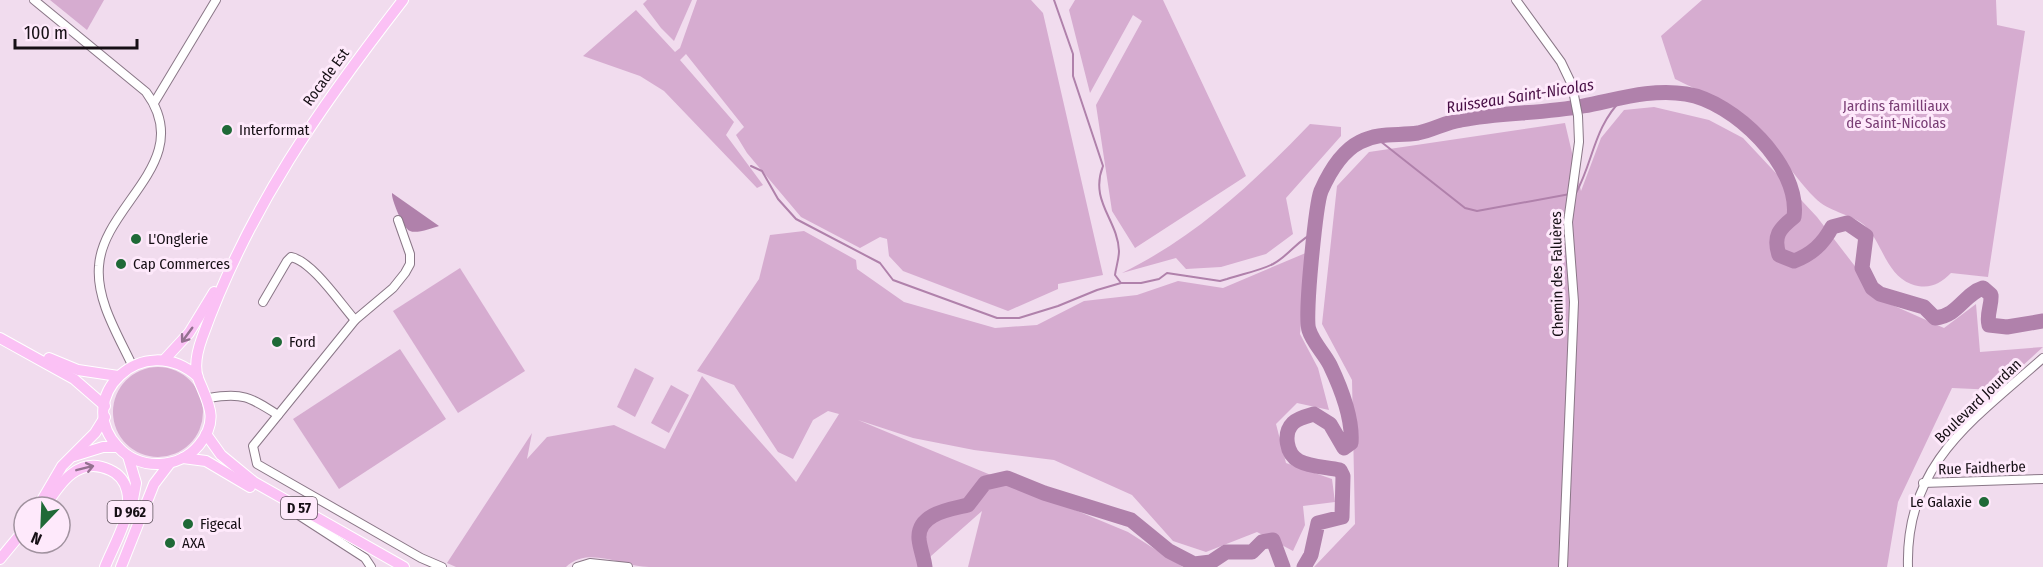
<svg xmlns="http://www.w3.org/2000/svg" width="2043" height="567" font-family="'Fira Sans Condensed',sans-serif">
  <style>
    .green { fill: #d6acd0 }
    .water { fill: #b081ab }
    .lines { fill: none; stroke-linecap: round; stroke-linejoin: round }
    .stream { stroke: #b081ab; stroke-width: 2 }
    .river { stroke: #b081ab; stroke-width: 15 }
    .minor-casing { stroke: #8a7787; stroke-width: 10 }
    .major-casing { stroke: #fff; stroke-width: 12 }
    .minor { stroke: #fff; stroke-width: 8 }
    .major { stroke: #fbc1f5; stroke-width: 10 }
    .oneway { stroke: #947190 }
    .poi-dot { fill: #1f6937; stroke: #fee9fb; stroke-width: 2 }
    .labels { text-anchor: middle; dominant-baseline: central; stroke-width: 6; stroke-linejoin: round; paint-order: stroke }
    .shield { fill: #fee9fb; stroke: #5c505a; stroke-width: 1.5 }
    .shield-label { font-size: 14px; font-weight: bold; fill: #160f15 }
    .street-label { font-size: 15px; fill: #160f15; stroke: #fee9fb }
    .park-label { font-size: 15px; fill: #793d74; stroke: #fee9fb }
    .poi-label { font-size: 15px; fill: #160f15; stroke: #fee9fb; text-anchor: start }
    .water-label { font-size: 16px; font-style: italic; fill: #490f46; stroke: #fee9fb }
  </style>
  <rect width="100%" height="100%" fill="#f1dcee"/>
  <g class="green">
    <polygon points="50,0 104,0 87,30"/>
    <polygon points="647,0 692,0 674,41 661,28 643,4"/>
    <polygon points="697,0 1031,0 1043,13 1103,275 1058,284 1058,289 1008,311 903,271 889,256 887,239 880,237 860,248 801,217 747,153 736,135 744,127 686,54 680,60 734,122 726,135 763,185 757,188 664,91 640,76 583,56 636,10 675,52 680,48"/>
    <polygon points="1075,0 1163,0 1246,176 1135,248 1112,211 1096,105 1142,21 1133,15 1090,93 1069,10"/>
    <path d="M1702 0H1996L1997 25 2025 31 1988 277 1951 273C1939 285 1928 290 1911 284 1885 274 1882 240 1863 224 1848 213 1829 212 1815 198 1789 172 1770 135 1740 113 1722 99 1696 90 1675 79L1661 36Z"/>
    <polygon points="1654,107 1709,120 1743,138 1817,217 1881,300 1944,328 1976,304 1980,352 2043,347 1996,390 1952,388 1898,502 1887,567 1314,567 1355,524 1352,380 1322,324 1337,186 1369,152 1565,123 1581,191 1601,138 1624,110"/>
    <path d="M1310 124 1341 127V136L1286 198 1293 234 1266 254 1221 267 1186 269 1176 258 1122 273C1197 236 1253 183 1310 124Z"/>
    <path d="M804 231 856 260 857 269 904 302 995 328 1037 325 1084 301 1137 295 1178 281 1223 288 1308 252 1300 334 1318 368 1329 410 1297 403 1276 424 1286 463 1332 479 1335 502 1303 506 1305 525 1293 551 1257 532 1206 552 1173 541 1132 495 1054 460 974 450 913 438 858 420 1128 532 1183 567H968L982 511 931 556 925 567C833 567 741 567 649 567 623 567 588 545 566 567H456L447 563 532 433 527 459 547 437 614 425 665 449 702 376 796 482 839 414 828 411 813 420 793 459 778 452 734 385 697 371 759 279 770 235Z"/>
    <polygon points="460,268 525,371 458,413 393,311"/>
    <polygon points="400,349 446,419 339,489 293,419"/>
    <circle cx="158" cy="412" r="45"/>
    <polygon points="635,368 654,378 635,417 617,407"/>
    <polygon points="671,385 689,395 669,433 651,423"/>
  </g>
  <path class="water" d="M392 193 439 226C433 228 416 234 410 231 403 228 391 199 392 193Z"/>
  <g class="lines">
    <g class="stream">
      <path d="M1054 0 1073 54V76L1103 166C1089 201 1118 220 1119 251 1119 259 1116 267 1115 275L1121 283"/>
      <polyline points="1375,137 1465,208 1477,211 1570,194"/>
      <path d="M751 166 762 171 778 199 796 219 880 263 893 280 997 318H1019L1058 306 1097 290 1121 283H1141L1159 279 1167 273 1220 281 1227 279C1242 274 1259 271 1273 264 1290 255 1298 239 1316 232"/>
      <path d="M1576 193C1594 160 1593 128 1623 98"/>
    </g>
    <g class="river">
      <path d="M925 567C924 558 920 549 919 539 917 513 952 509 968 505L985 483 1007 478 1044 493 1131 520 1169 551 1194 564 1211 562 1226 552H1252L1262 542 1273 540 1283 567"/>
      <path d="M1304 567 1311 555 1318 523 1342 517 1343 476 1340 470C1327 467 1310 467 1299 461 1286 454 1283 433 1293 423 1298 418 1307 416 1314 414L1330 424 1344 448 1351 443C1353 419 1340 386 1330 365 1324 353 1313 343 1309 330 1304 318 1316 204 1321 191 1329 173 1342 151 1360 142 1379 132 1398 136 1418 133 1433 130 1446 122 1461 120 1500 112 1542 114 1583 106 1616 100 1651 88 1686 94 1733 101 1801 166 1794 217 1779 229 1773 236 1779 255L1794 261C1812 254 1823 244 1832 227L1847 223 1866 236 1862 268 1872 288 1880 294 1924 307 1935 318C1958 316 1964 294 1983 288L1991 295C1992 305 1986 315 1989 325L2007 327 2043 321"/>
    </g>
    <g class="minor-casing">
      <g id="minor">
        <path d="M34 0 146 92C197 161 103 204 99 266 96 300 118 335 132 365"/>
        <polyline points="1516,0 1561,62 1572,85 1578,116 1579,142 1568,222 1574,302 1563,567"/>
        <polyline points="154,103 216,0"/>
        <polyline points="398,220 410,254 410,264 405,273 393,288 355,320 253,446 257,464 421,558 442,567"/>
        <path d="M263 302 287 261 291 257C312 261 340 303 355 320"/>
        <path d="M209 398C242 392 250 397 278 415"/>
        <polyline points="1923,483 2043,479"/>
        <polyline points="300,516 365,558 371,567"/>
        <polyline points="577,567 590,563 628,567"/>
        <path d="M1908 567C1905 464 1973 420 2043 358"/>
      </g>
    </g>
    <g class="major-casing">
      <g id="major">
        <polyline points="0,338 74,379 105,406"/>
        <polyline points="49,358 78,370 118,376"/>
        <polyline points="165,359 189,333 214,292"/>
        <path d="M198 377C143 328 72 398 118 447 140 471 179 469 199 445 220 419 208 403 198 378 194 366 198 349 202 338 248 209 320 107 403 0"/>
        <polyline points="206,434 221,455 254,482 404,567"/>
        <polyline points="74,456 103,447 118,447"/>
        <polyline points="128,456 136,483 131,510"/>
        <polyline points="183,458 206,461 250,487"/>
        <polyline points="38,507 62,466 95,433 105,417"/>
        <path d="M45 507C60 483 79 455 110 470 119 474 125 482 127 491 133 515 113 546 105 567"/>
        <polyline points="0,559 24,530"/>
        <polyline points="121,567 154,484 170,463"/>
      </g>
    </g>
    <use href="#minor" class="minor"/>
    <use href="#major" class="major"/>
  </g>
  <defs><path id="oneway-shaft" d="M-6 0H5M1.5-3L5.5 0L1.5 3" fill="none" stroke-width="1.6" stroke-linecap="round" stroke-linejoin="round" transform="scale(1.5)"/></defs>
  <g class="oneway">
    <use href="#oneway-shaft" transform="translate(187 335) rotate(126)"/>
    <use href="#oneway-shaft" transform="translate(85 468) rotate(-14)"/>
  </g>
  <g class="poi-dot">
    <circle cx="227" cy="130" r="6"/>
    <circle cx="136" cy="239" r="6"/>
    <circle cx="121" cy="264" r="6"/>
    <circle cx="277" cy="342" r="6"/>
    <circle cx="1984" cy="502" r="6"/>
    <circle cx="188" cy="524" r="6"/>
    <circle cx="170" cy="543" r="6"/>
  </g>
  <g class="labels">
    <g class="shield">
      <rect x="281" y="497" width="36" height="22" rx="4.5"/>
      <rect x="107.5" y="501" width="45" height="22" rx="4.5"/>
    </g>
    <g class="shield-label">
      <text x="299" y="508">D 57</text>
      <text x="130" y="512">D 962</text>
    </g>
    <g class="street-label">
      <text transform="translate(326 77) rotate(-54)">Rocade Est</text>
      <text transform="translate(1557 274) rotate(-91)">Chemin des Faluères</text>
      <text transform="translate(1978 401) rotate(-44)">Boulevard Jourdan</text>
      <text transform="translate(1982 468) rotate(-2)">Rue Faidherbe</text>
    </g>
    <g class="park-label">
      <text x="1896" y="106">Jardins familliaux<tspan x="1896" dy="17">de Saint-Nicolas</tspan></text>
    </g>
    <g class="poi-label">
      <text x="239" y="130">Interformat</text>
      <text x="148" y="239">L'Onglerie</text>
      <text x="133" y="264">Cap Commerces</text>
      <text x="289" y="342">Ford</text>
      <text x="1972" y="502" text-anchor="end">Le Galaxie</text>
      <text x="200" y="524">Figecal</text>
      <text x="182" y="543">AXA</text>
    </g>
    <g class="water-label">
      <text transform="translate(1520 96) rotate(-9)">Ruisseau Saint-Nicolas</text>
    </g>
  </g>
  <g transform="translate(42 525) rotate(203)"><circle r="28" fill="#fee9fb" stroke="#a1929f" stroke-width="1.5"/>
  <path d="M0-4.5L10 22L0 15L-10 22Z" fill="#1f6937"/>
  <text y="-9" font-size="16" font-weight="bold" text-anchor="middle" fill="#160f15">N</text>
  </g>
  <path d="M15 39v9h122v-9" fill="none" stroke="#160f15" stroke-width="3"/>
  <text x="24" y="39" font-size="18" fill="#160f15" stroke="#fee9fb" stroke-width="4.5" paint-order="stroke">100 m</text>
</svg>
